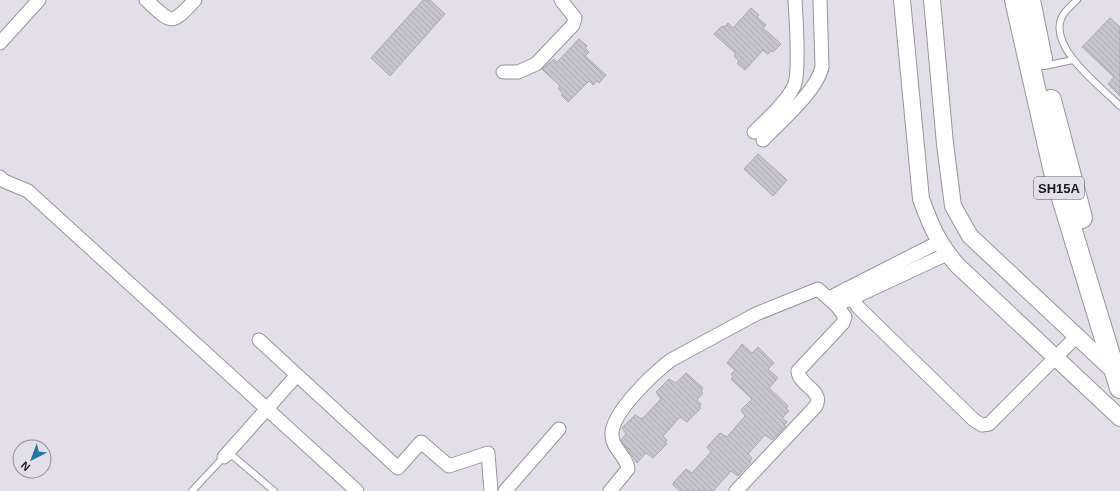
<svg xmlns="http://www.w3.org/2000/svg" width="1120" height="491" font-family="Helvetica,sans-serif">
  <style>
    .building { fill: url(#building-back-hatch); stroke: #aba8b2 }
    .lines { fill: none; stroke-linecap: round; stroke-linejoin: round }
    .service-casing { stroke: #97939d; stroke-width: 8 }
    .minor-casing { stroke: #97939d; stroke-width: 15 }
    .tertiary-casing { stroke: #97939d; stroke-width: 18 }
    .primary-casing { stroke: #97939d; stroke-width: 22 }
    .service { stroke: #fff; stroke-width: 6 }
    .minor { stroke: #fff; stroke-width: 13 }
    .tertiary { stroke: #fff; stroke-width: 16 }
    .primary { stroke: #fff; stroke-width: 20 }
    .labels { text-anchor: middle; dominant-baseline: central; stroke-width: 3.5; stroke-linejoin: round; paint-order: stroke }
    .shield { fill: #e2dfe9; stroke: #55545a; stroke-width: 1 }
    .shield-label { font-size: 13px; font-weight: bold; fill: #19181c }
  </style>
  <defs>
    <pattern id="building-back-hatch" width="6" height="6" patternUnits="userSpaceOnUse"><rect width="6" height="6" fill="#c7c4ce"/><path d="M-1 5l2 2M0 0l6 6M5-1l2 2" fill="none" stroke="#aaa8b0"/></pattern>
  </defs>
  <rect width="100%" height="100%" fill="#e2dfe9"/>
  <g class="building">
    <polygon points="423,0 430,0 445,14 390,76 371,58"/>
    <polygon points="751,8 759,15 757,17 766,25 763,28 781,44 773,52 772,50 768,54 763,50 745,70 737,63 739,61 734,56 736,54 714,34 722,26 724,27 728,23 733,28"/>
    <polygon points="1110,18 1120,27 1120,96 1108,84 1114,77 1082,47"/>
    <polygon points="579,39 587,46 585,48 589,52 585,56 606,75 599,83 597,81 593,85 589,81 568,102 561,95 563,94 558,88 560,86 542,69 554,59 557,62"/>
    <polygon points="758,154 787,180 773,196 744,169"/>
    <polygon points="742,344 752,353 758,347 774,363 768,369 778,378 769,388 788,406 786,409 789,411 782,418 787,422 784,425 786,426 772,440 765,435 748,454 752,458 750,461 751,462 738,476 731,471 713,491 680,491 673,485 673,483 686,469 692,473 711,452 707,447 720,433 727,437 745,416 741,410 752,399 731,379 733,377 731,374 735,370 727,363"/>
    <polygon points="686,373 703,388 701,391 703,393 697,400 701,404 699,407 701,408 687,422 680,417 663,436 667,440 665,443 667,444 653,458 646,453 637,463 621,440 626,434 622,428 635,415 642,419 661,399 656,392 669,379 676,383"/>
  </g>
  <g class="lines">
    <g class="service-casing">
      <g id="service">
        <path d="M1077 0C1071 6 1064 11 1061 19 1050 49 1101 87 1120 106"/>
        <polyline points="1044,66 1073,60"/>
        <path d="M192 491 220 461C225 456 228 455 234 457L274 491"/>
      </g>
    </g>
    <g class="minor-casing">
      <g id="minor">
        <path d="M146 0C172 23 170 27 195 0"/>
        <polyline points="0,43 39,0"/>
        <polyline points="503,72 518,72 536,64 573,25 575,18 561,0"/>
        <path d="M754 132C768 118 786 103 794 86 800 74 796 16 795 0"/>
        <path d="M763 140C780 122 817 91 822 67L820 0"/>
        <polyline points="0,177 4,181 28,191 357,491"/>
        <polyline points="846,289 858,307 974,420 982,425 989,424 1077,336"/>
        <polyline points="829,298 939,242"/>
        <polyline points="846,301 947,254"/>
        <polyline points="259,340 398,468 421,442 449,466 488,453 491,491"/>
        <polyline points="224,457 297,375"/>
        <polyline points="505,491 559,429"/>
        <path d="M610 491 628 469C627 456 611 448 612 434 612 412 654 373 671 360L756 314 818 289 837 306 845 317 843 323 798 371C799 386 824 390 816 406L736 491"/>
      </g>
    </g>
    <g class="tertiary-casing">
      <g id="tertiary">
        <path d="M902 0 921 199C931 226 938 243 957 265L1120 418"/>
        <polyline points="932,0 945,144 953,206 970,236 1117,374"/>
      </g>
    </g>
    <g class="primary-casing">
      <g id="primary">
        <polyline points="1015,0 1054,172 1120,388"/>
        <polyline points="1030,0 1042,59"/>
        <polyline points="1051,100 1082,218"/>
      </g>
    </g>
    <use href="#service" class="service"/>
    <use href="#minor" class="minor"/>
    <use href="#tertiary" class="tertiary"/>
    <use href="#primary" class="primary"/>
  </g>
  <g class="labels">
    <rect class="shield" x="1034" y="177" width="50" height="22" rx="3"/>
    <g class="shield-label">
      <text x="1059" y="188">SH15A</text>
    </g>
  </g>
  <g transform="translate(32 459) rotate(222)"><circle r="19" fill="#e2dfe9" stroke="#928f97"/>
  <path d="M0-3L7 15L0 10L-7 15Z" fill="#1d78a6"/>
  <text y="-6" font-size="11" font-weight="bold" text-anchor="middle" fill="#19181c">N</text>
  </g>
</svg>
